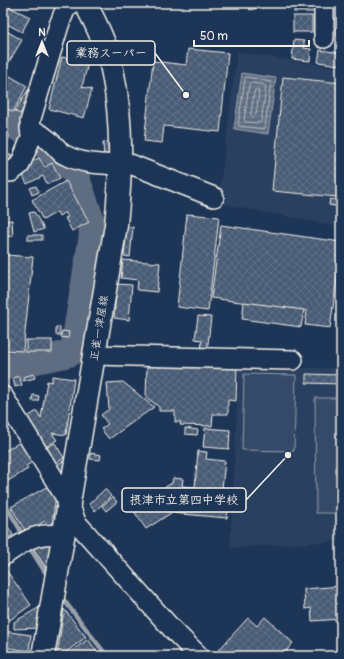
<svg xmlns="http://www.w3.org/2000/svg" width="344" height="659" font-family="Pangolin,'Klee One',sans-serif">
  <style>
    .built { fill: #2a4060 }
    .garden { fill: #354a67; stroke: #949ea8 }
    .water { fill: url(#water-rules); stroke: #9aa2ab }
    .lines { fill: none; stroke-linecap: round; stroke-linejoin: round }
    .shore { stroke: #b8bcbf; stroke-width: 1 }
    .stream { stroke: #9aa2ab; stroke-width: 4.5 }
    .river { stroke: #5e6d82; stroke-width: 27 }
    .building { fill: url(#building-cross-hatch); stroke: #f4f1e8 }
    .minor-casing { stroke: #f4f1e8; stroke-width: 22 }
    .major-casing { stroke: #f4f1e8; stroke-width: 25 }
    .minor { stroke: #1d3557; stroke-width: 19 }
    .major { stroke: #1d3557; stroke-width: 22 }
    .labels { text-anchor: middle; dominant-baseline: central; stroke-width: 3; stroke-linejoin: round; paint-order: stroke }
    .street-label { font-size: 11px; fill: #f4f1e8; stroke: #1d3557 }
    .leader { fill: none; stroke: #f4f1e8; stroke-width: 1.5 }
    .callout-dot { fill: #f4f1e8; stroke: #1d3557; stroke-width: 1.5 }
    .callout { fill: #1d3557; stroke: #f4f1e8; stroke-width: 1.5 }
    .callout-label { font-size: 12px; text-anchor: middle; font-weight: bold; fill: #f4f1e8 }
  </style>
  <defs>
    <pattern id="water-rules" width="6" height="5" patternUnits="userSpaceOnUse"><rect width="6" height="5" fill="#5e6d82"/><path d="M0 2.5h6" fill="none" stroke="#768294"/></pattern>
    <pattern id="building-cross-hatch" width="8" height="8" patternUnits="userSpaceOnUse"><rect width="8" height="8" fill="#485b74"/><path d="M0 0l8 8M0 8l8-8" fill="none" stroke="#637388"/></pattern>
  </defs>
  <rect width="100%" height="100%" fill="#1d3557"/>
  <filter id="ink" filterUnits="userSpaceOnUse"><feTurbulence type="fractalNoise" baseFrequency=".025" numOctaves="2"/><feDisplacementMap in="SourceGraphic" scale="8" xChannelSelector="R" yChannelSelector="G"/><feConvolveMatrix kernelMatrix="1 2 1 2 8 2 1 2 1" color-interpolation-filters="sRGB"/></filter>
  <g filter="url(#ink)">
    <g class="built">
      <polygon points="237,52 341,68 341,227 218,203"/>
      <polygon points="341,345 341,541 230,548 239,368 339,368"/>
    </g>
    <g class="garden">
      <polygon points="244,374 296,375 294,451 242,450"/>
      <polygon points="315,398 341,398 341,513 316,513"/>
    </g>
    <polygon class="water" points="242,73 276,78 268,134 234,129"/>
    <g class="lines">
      <g class="shore">
        <polygon points="247,77 271,82 265,127 264,129 240,126 238,125 245,79"/>
        <polygon points="251,83 264,85 266,87 261,122 259,123 246,122 244,120 249,85"/>
        <polygon points="255,90 258,90 259,92 256,115 254,117 251,115"/>
      </g>
      <g class="stream">
        <polyline points="3,506 7,507 22,533"/>
        <polyline points="28,545 49,578"/>
        <polyline points="63,599 107,656"/>
      </g>
      <polyline class="river" points="3,119 37,139 74,171 92,223 92,238 74,347 70,353 63,355 3,367"/>
    </g>
    <g class="building">
      <polygon points="248,3 277,3 250,10"/>
      <rect x="294" y="3" width="22" height="9"/>
      <rect x="338" y="3" width="3" height="6"/>
      <polygon points="5,5 30,17 22,32 3,22 3,9"/>
      <rect x="293" y="16" width="19" height="16"/>
      <rect x="338" y="17" width="3" height="7"/>
      <polygon points="337,27 341,27 341,37 337,36"/>
      <polygon points="3,29 22,40 3,72 27,86 13,112 3,106"/>
      <polygon points="294,40 304,41 304,48 311,49 310,61 292,59"/>
      <polygon points="188,49 228,53 220,132 164,126 162,143 144,141 153,61 186,65"/>
      <polygon points="320,50 341,53 339,65 318,62"/>
      <polygon points="62,57 88,63 82,87 92,89 84,118 49,109"/>
      <polygon points="283,77 341,83 341,171 338,197 272,191"/>
      <polygon points="28,90 33,93 20,114 15,111"/>
      <polygon points="3,133 9,135 6,151 3,151"/>
      <polygon points="108,142 109,156 104,156 103,143"/>
      <rect x="3" y="155" width="8" height="11"/>
      <polygon points="39,158 45,167 52,163 60,178 47,184 43,176 27,184 19,168"/>
      <polygon points="66,181 89,222 72,231 65,218 68,217 65,212 59,216 57,212 43,220 32,200"/>
      <polygon points="36,186 39,192 32,195 30,188"/>
      <polygon points="330,199 341,201 341,207 329,205"/>
      <polygon points="34,212 44,229 34,232 29,213"/>
      <polygon points="187,214 219,217 208,311 177,307"/>
      <polygon points="12,220 13,236 3,237 3,221"/>
      <polygon points="221,225 341,242 341,251 330,328 305,325 307,311 211,298"/>
      <polygon points="127,227 133,227 130,257 124,256"/>
      <rect x="28" y="235" width="14" height="5"/>
      <polygon points="6,255 33,257 23,351 3,350 3,281"/>
      <polygon points="123,260 160,263 157,292 137,290 138,280 121,278"/>
      <polygon points="117,284 132,285 129,320 114,318"/>
      <polygon points="244,302 304,310 301,327 242,319"/>
      <polygon points="198,316 211,317 207,352 201,352 202,340 195,339"/>
      <rect x="56" y="327" width="4" height="8"/>
      <polygon points="62,331 69,332 68,338 61,337"/>
      <rect x="26" y="340" width="26" height="12"/>
      <polygon points="147,365 237,368 236,401 228,400 228,414 213,414 212,426 180,425 181,422 175,422 175,411 159,411 159,407 146,397"/>
      <polygon points="34,374 35,378 23,381 23,377"/>
      <polygon points="306,374 341,375 341,384 306,383"/>
      <polygon points="19,376 22,385 15,387 13,378"/>
      <polygon points="52,376 74,379 66,435 52,433 57,440 42,449 24,419 37,411 41,418 47,381 52,382"/>
      <polygon points="123,382 154,407 109,439 101,429 108,424 101,415 109,409 107,383"/>
      <polygon points="33,395 39,396 38,401 32,401"/>
      <polygon points="185,428 198,430 197,435 185,434"/>
      <polygon points="205,428 230,430 229,449 203,447"/>
      <polygon points="22,441 34,461 26,466 28,469 3,484 3,452"/>
      <polygon points="55,443 64,458 52,466 42,450"/>
      <polygon points="198,451 207,452 206,459 225,461 222,489 230,489 227,518 171,513 146,529 129,504 155,488 162,489 172,483 173,478 183,479 182,486 195,487"/>
      <polygon points="91,453 101,455 100,460 90,459"/>
      <polygon points="65,460 64,475 59,478 52,468"/>
      <polygon points="50,485 56,495 52,524 48,526 45,521 26,532 11,507"/>
      <polygon points="105,489 111,496 95,511 89,504"/>
      <polygon points="113,497 117,502 106,511 102,506"/>
      <polygon points="3,519 13,535 3,541"/>
      <polygon points="108,539 117,552 112,556 102,544"/>
      <polygon points="34,542 53,544 50,569 46,568 32,546"/>
      <polygon points="4,567 31,605 10,620 3,610 3,568"/>
      <polygon points="341,586 341,619 312,621 311,608 305,609 304,589"/>
      <polygon points="40,607 40,615 38,615 38,628 14,629 14,622"/>
      <polygon points="64,609 86,637 61,656 57,656"/>
      <polygon points="265,617 293,643 286,651 291,656 219,656 216,653 248,618 257,626"/>
      <polygon points="3,631 31,635 29,651 3,647"/>
      <polygon points="88,639 100,656 65,656"/>
      <polygon points="3,651 21,654 20,656 3,656"/>
    </g>
    <g class="lines">
      <g class="minor-casing">
        <g id="minor">
          <polyline points="324,38 324,3"/>
          <path d="M30 129C40 132 49 140 56 147 59 150 61 154 65 155 81 164 103 164 120 165"/>
          <polyline points="120,160 214,197"/>
          <polyline points="3,171 11,172 20,165 31,138 30,122 59,25 65,10 71,3"/>
          <polyline points="94,355 293,360"/>
          <polyline points="3,396 69,503 76,522 172,629 199,656"/>
          <path d="M3 556C27 540 34 532 64 535"/>
        </g>
      </g>
      <g class="major-casing">
        <path id="major" d="M43 656 116 225C121 175 123 124 113 74 109 52 96 23 85 3"/>
      </g>
      <use href="#minor" class="minor"/>
      <use href="#major" class="major"/>
    </g>
  </g>
  <g class="labels">
    <g class="street-label">
      <text transform="translate(99 328) rotate(-81)">正雀一津屋線</text>
    </g>
  </g>
  <path class="leader" d="M186 95L155 53M288 455L246 500"/>
  <g class="callout-dot">
    <circle cx="186" cy="95" r="4"/>
    <circle cx="288" cy="455" r="4"/>
  </g>
  <g class="callout">
    <rect x="67" y="41" width="88" height="24" rx="4"/>
    <rect x="122" y="488" width="124" height="24" rx="4"/>
  </g>
  <g class="callout-label">
    <text x="111" y="57">業務スーパー</text>
    <text x="184" y="504">摂津市立第四中学校</text>
  </g>
  <rect width="344" height="659" fill="none" stroke="#1d3557" stroke-width="16"/>
  <rect x="8" y="8" width="328" height="643" fill="none" stroke="#f4f1e8" stroke-width="1.5" filter="url(#ink)"/>
  <g transform="translate(42 42)" stroke="#1d3557" stroke-width="3" paint-order="stroke">
  <path d="M0-3L7 15L0 10L-7 15Z" fill="#f4f1e8"/>
  <text y="-6" font-size="11" font-weight="bold" text-anchor="middle" fill="#f4f1e8">N</text>
  </g>
  <path d="M194 40v6h115v-6" fill="none" stroke="#f4f1e8" stroke-width="2"/>
  <text x="200" y="40" font-size="12" fill="#f4f1e8" stroke="#1d3557" stroke-width="3" paint-order="stroke">50 m</text>
</svg>
